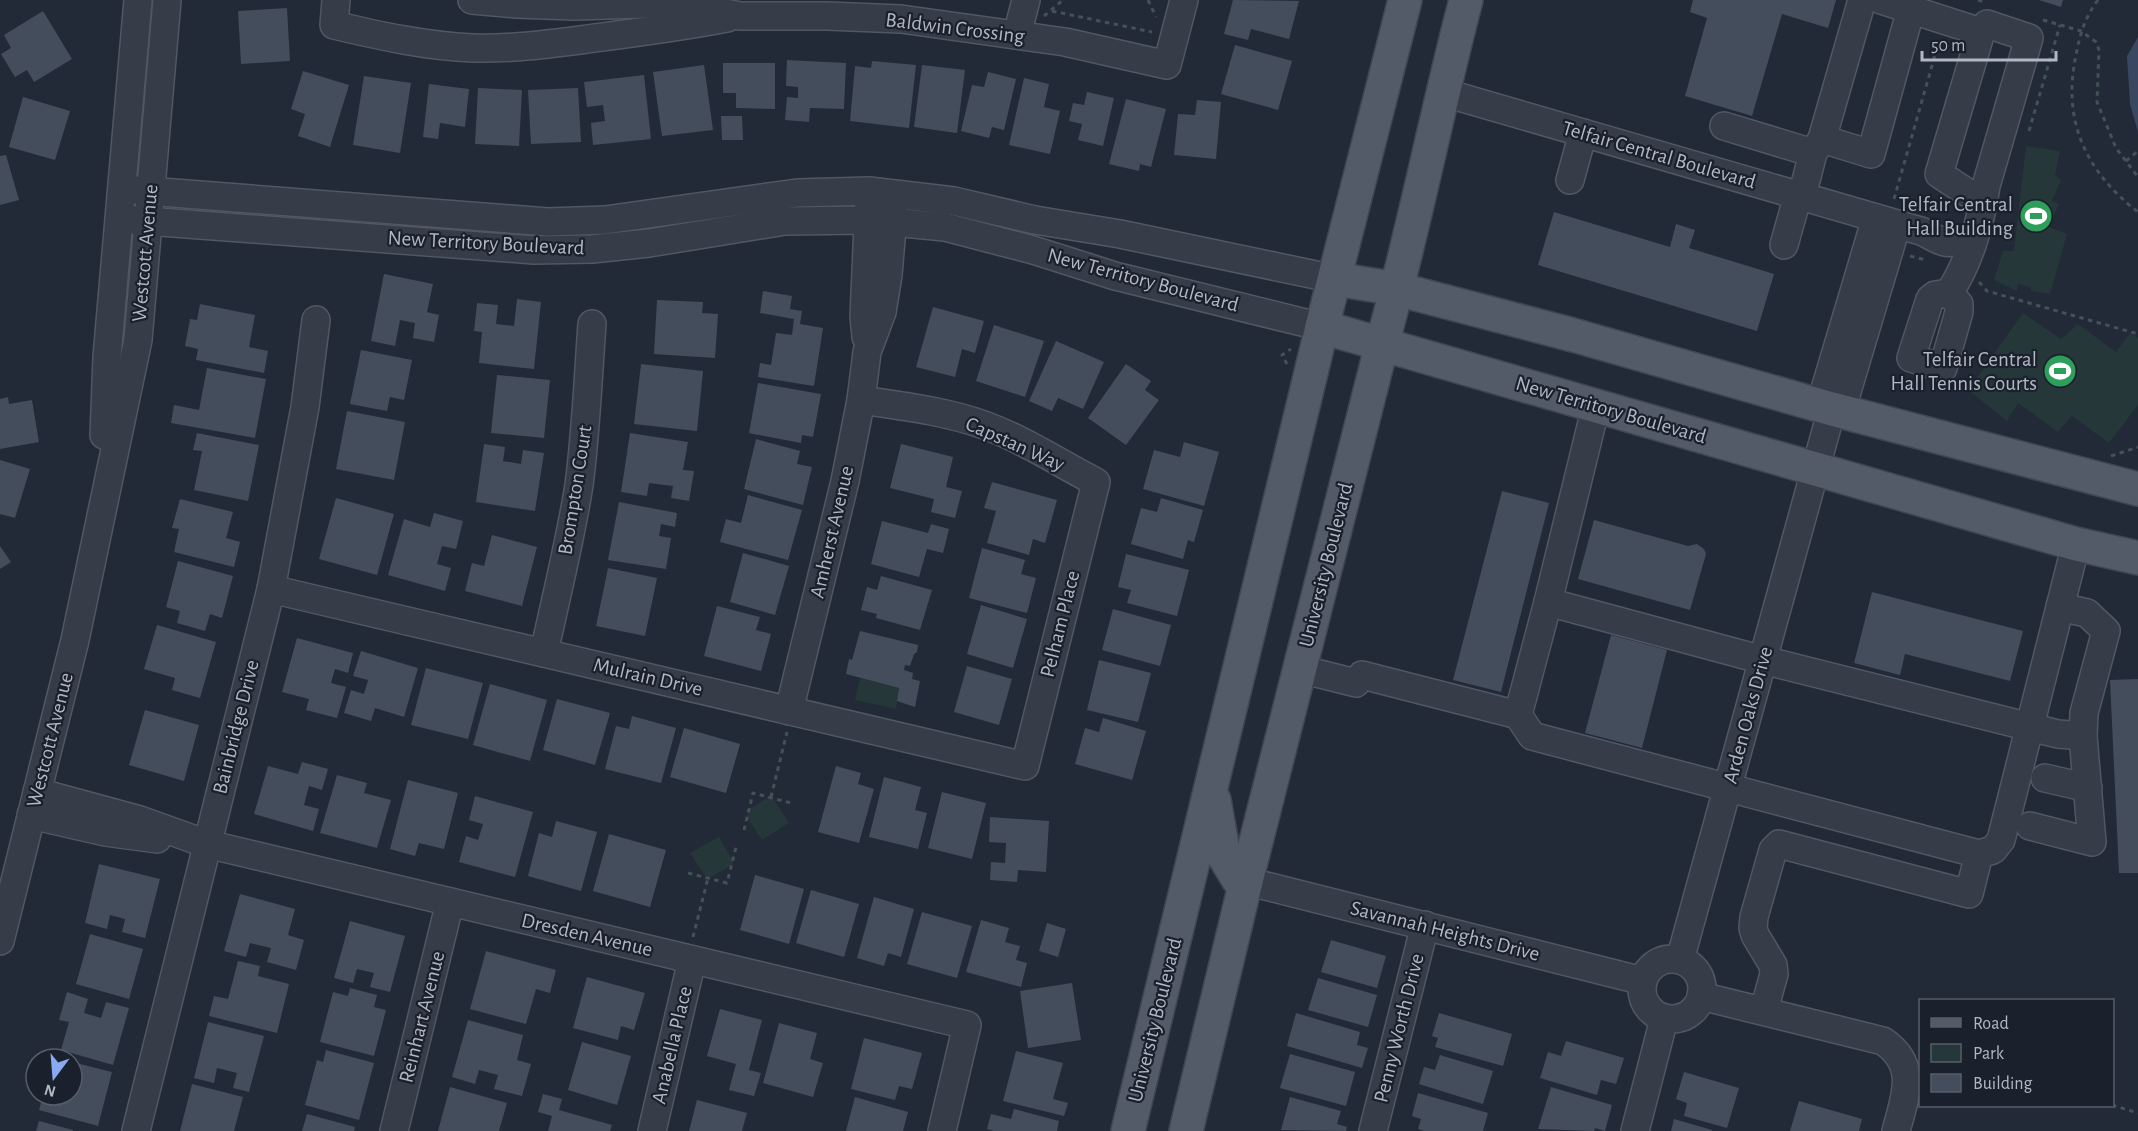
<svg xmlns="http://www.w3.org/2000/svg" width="2138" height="1131" font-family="'Alegreya Sans',sans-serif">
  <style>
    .green { fill: #253739 }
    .water { fill: #394760 }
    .building { fill: #444d5c }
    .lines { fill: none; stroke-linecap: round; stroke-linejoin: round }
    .minor-casing { stroke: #515763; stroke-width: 30 }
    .major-casing { stroke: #3f4551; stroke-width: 36 }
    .path { stroke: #425256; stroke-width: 3; stroke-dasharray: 4.5 4.5; stroke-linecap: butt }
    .minor { stroke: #363c48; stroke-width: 27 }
    .major { stroke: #545b68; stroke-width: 33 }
    .labels { text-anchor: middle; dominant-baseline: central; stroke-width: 4.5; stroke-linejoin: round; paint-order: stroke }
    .street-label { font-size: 21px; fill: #b1b7c4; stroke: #1b212c }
    .poi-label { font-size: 21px; fill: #b1b7c4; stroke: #1b212c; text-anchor: end }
  </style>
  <rect width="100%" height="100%" fill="#222a37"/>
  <g class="green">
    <polygon points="2026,146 2060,151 2055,175 2061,180 2052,201 2059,204 2049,227 2067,234 2050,294 2031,291 2030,287 2018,284 2017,291 1994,280 2003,251 2014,251"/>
    <polygon points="2023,313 2061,339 2078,324 2116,352 2130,333 2138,338 2138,405 2109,443 2072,416 2058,432 2018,403 2007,421 1968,390"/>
    <polygon points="860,678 899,688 896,709 855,700"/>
    <polygon points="768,797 773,798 789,823 762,840 747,817 749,810"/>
    <polygon points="719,837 733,861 732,865 709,878 706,877 690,853"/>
  </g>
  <polygon class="water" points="2138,37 2138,132 2130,104 2127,56"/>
  <g class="building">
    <polygon points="1233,0 1299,1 1289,39 1251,29 1248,40 1224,34"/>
    <polygon points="1693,0 1836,0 1828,28 1782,14 1752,116 1685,96 1707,18 1690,12"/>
    <polygon points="2039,0 2063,0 2061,7"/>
    <polygon points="287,8 290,61 241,64 238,11"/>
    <polygon points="43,11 72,59 34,82 27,70 15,77 1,54 11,48 4,35"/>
    <polygon points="1235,45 1292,61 1278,110 1221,94"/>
    <polygon points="787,60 846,63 844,109 810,108 809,122 785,120 787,97 798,98 798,87 786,86"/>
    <polygon points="872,61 916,65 909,128 850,121 855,66 871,68"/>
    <polygon points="723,63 775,63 775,109 736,108 736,93 723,93"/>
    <polygon points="704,65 713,130 662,136 653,72"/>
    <polygon points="922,65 965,70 957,133 914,127"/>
    <polygon points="303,71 349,85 330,147 298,136 305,114 291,109"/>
    <polygon points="988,72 1016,79 1004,130 992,127 989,138 961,131 972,85 984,87"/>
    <polygon points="644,75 651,139 593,145 591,123 605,121 603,105 587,107 584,82"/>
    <polygon points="364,76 411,83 400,153 353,145"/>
    <polygon points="1024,78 1049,84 1044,107 1060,111 1050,154 1009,145"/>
    <polygon points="429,84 469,89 465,127 440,123 438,139 423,137"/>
    <polygon points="478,88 522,90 519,146 475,144"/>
    <polygon points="578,88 581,142 531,144 528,90"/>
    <polygon points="1087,92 1114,98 1103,146 1078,140 1082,124 1069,121 1073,103 1084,105"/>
    <polygon points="23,97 70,111 55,160 9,147"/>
    <polygon points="1126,99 1166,109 1151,167 1140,164 1139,171 1109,164"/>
    <polygon points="1197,100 1221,102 1216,159 1174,155 1178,114 1195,115"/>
    <polygon points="721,116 742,116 743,140 722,140"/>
    <polygon points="6,155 19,200 0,205 0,156"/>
    <polygon points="1554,212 1670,247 1676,224 1695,230 1689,248 1774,274 1757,331 1538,265"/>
    <polygon points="384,274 433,284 427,312 439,315 434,342 413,338 415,323 400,320 395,346 371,341"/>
    <polygon points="763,291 792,296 790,309 802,311 800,324 823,328 814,386 758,377 760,363 771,365 776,333 792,335 794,319 760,313"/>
    <polygon points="517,299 541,302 534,369 479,363 482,332 474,331 477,303 498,305 496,324 514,326"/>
    <polygon points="657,300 703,302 702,313 718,314 715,358 654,354"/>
    <polygon points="200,304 255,315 249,347 268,351 264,373 196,360 198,349 185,346 190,319 197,320"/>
    <polygon points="933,307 984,321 975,353 962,349 955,377 916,367"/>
    <polygon points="994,325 1044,341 1025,397 976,381"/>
    <polygon points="1056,341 1104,362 1083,409 1058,398 1052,411 1029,401"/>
    <polygon points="361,350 412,360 404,400 390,397 387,411 350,404"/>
    <polygon points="641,364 703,371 697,431 634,424"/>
    <polygon points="1126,364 1151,381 1145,390 1159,400 1126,445 1088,418"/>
    <polygon points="207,368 266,379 255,438 171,423 174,405 199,410"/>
    <polygon points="497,375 550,380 544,438 491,433"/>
    <polygon points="758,383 821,394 813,437 802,435 801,443 749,433"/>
    <polygon points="8,397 9,404 32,400 39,442 0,449 0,399"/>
    <polygon points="347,411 405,422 394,480 336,469"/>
    <polygon points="197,433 259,445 248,501 194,490 202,451 193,450"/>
    <polygon points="630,433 688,442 683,470 694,471 689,501 671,498 673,486 649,483 647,496 621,492"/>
    <polygon points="756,439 800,451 797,464 812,467 803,505 744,489"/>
    <polygon points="1184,442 1219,452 1204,506 1143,489 1154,450 1180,457"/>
    <polygon points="484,444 505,447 503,461 521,464 523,450 544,453 535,511 476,502"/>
    <polygon points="901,444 953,457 946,487 962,491 955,518 931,512 934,499 890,488"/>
    <polygon points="0,460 30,469 15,518 0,514"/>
    <polygon points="992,482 1057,500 1045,543 1033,539 1029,555 987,543 996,511 984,508"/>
    <polygon points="1502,491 1549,503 1501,692 1453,680"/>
    <polygon points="748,495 802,510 788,560 720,542 726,519 741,523"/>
    <polygon points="336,498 394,514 377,575 319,559"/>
    <polygon points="1161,498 1203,510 1194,542 1188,540 1183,559 1131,544 1141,508 1157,512"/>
    <polygon points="180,499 233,512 226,538 240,542 234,567 174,552 179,529 172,528"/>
    <polygon points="619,502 677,513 675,527 661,524 659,536 671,538 666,569 608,560"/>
    <polygon points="434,513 463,521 456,549 442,546 437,564 451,568 445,591 388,575 404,519 430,527"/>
    <polygon points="1594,520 1688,546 1697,544 1704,549 1706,554 1690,610 1578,579"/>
    <polygon points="882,521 928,533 931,524 949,529 943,553 927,549 919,577 871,564"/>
    <polygon points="492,535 537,547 522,606 465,591 472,563 484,566"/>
    <polygon points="0,546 11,562 0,569"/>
    <polygon points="982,548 1025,560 1021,574 1036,578 1027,613 969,598"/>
    <polygon points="743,553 789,566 775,615 730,602"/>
    <polygon points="1126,554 1189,570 1177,616 1127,603 1131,590 1118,587"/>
    <polygon points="178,561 233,576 222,618 210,614 205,631 177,623 180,611 166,607"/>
    <polygon points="608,568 657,578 645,636 596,626"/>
    <polygon points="881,576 932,590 920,630 876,618 877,614 861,610 867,587 877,590"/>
    <polygon points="1872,592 2023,631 2010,681 1905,654 1900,675 1854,663"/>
    <polygon points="981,605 1027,619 1013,668 967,654"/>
    <polygon points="717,606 760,617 756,630 771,634 761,671 704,656"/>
    <polygon points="1113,609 1171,625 1160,666 1102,650"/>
    <polygon points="157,625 216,642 200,698 172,690 175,678 144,669"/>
    <polygon points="860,631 918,645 917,652 914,654 910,666 905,665 904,670 913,673 912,679 920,681 915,707 897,701 899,688 846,674 849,659 852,660"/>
    <polygon points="1611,635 1667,650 1642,748 1585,733"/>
    <polygon points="297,638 353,653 348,673 335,669 331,683 346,687 337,718 306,710 309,699 282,692"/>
    <polygon points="361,651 418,668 404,717 375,708 371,721 344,713 351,690 364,694 368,680 353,676"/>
    <polygon points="1099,660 1151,673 1138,722 1087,710"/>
    <polygon points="967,666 1012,679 999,725 954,712"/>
    <polygon points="426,668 483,683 468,739 411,725"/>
    <polygon points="2138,679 2138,873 2119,873 2110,680"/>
    <polygon points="490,684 547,700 530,761 473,745"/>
    <polygon points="557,699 610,713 595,765 543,750"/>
    <polygon points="145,710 199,725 184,781 129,765"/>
    <polygon points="632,716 676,728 661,783 605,769 616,726 629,729"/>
    <polygon points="1103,718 1146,731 1132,780 1075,764 1085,728 1099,732"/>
    <polygon points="684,728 740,744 726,793 670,777"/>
    <polygon points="302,762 328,769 322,790 309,786 304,805 319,809 313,831 254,814 268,766 298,774"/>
    <polygon points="836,766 861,773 858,784 874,789 859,843 818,832"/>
    <polygon points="337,775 367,783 364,793 391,800 377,848 320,833"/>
    <polygon points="884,777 921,787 915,810 927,813 918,849 869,837"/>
    <polygon points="408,780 458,793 444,849 419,843 415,856 390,849"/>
    <polygon points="942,792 986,803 972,859 928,848"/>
    <polygon points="475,796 533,812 515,877 459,862 466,836 478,840 483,824 469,820"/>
    <polygon points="990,817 1049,821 1046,872 1018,870 1017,882 990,880 991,862 1005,863 1006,843 989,842"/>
    <polygon points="556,821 597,832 581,891 528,876 539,833 552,837"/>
    <polygon points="609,834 666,850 650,907 593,891"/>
    <polygon points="99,864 160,879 145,938 122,932 125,919 110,915 107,929 85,923"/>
    <polygon points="755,875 804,889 789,944 740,930"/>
    <polygon points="811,890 859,904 844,957 796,943"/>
    <polygon points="240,894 295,909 288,935 304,940 296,970 267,962 271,948 250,943 246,957 224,951"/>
    <polygon points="874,897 914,909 901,957 888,953 884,966 857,958"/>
    <polygon points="922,912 972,926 957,978 907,964"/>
    <polygon points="981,920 1009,928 1005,942 1020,946 1016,960 1027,963 1021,987 966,972"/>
    <polygon points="350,921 405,936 390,992 370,987 374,973 357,969 353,983 334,978"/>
    <polygon points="1047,923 1066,929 1058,957 1039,951"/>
    <polygon points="90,934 143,949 129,999 76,984"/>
    <polygon points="1331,940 1386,956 1377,988 1321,972"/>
    <polygon points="486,951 556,970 550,993 536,989 526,1024 470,1009"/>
    <polygon points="238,961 260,966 258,976 289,984 277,1033 209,1016 214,996 228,999"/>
    <polygon points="587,977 645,993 634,1030 621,1026 618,1040 573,1028"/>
    <polygon points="1318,978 1377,995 1368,1027 1308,1010"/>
    <polygon points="1072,983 1081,1040 1028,1048 1020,991"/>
    <polygon points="350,988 377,995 374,1007 386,1010 374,1056 320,1042 333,992 348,996"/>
    <polygon points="67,992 88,999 84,1013 101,1018 106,1002 129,1008 113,1065 61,1050 69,1022 59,1020"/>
    <polygon points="720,1009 762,1020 749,1070 761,1073 754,1096 729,1090 736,1064 707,1056"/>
    <polygon points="1296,1013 1360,1032 1357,1045 1368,1048 1362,1068 1287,1046"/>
    <polygon points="1439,1013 1512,1034 1503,1066 1435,1047 1438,1038 1432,1036"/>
    <polygon points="468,1020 523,1035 517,1060 531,1064 522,1096 494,1089 498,1075 479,1070 475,1084 452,1077"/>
    <polygon points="208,1022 264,1036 249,1092 233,1088 237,1073 217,1068 214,1083 194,1078"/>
    <polygon points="779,1023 817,1033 810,1059 823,1063 813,1097 763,1083"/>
    <polygon points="864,1038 922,1053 912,1089 899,1086 895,1100 851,1089"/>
    <polygon points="1566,1041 1624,1058 1616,1084 1601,1080 1597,1095 1540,1078 1548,1052 1561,1056"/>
    <polygon points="582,1042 631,1056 617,1105 568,1090"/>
    <polygon points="326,1050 374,1063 359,1120 305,1105 317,1060 323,1062"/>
    <polygon points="1016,1051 1063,1063 1053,1099 1068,1103 1064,1116 1003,1101"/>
    <polygon points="1290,1054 1355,1072 1346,1106 1280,1088"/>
    <polygon points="1440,1055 1493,1071 1483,1104 1419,1084 1424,1067 1435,1070"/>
    <polygon points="72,1062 112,1072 98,1126 39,1110 43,1095 72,1095"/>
    <polygon points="1684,1072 1739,1088 1727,1128 1684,1116 1687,1103 1676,1099"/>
    <polygon points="192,1084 243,1097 234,1131 180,1131"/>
    <polygon points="450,1087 507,1103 499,1131 438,1131"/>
    <polygon points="1551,1087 1612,1105 1605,1131 1595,1128 1594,1131 1538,1129"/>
    <polygon points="1418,1093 1488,1113 1483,1131 1424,1131 1418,1129 1421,1119 1412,1116"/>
    <polygon points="543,1094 562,1099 559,1110 612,1125 610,1131 548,1131 552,1116 538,1112"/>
    <polygon points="855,1097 908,1112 903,1131 846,1131"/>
    <polygon points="1290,1097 1341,1111 1337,1124 1347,1127 1346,1131 1281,1130"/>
    <polygon points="697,1100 747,1113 742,1131 689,1131"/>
    <polygon points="1799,1101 1862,1119 1859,1131 1790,1131"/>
    <polygon points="1014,1109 1059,1121 1057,1131 994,1131 987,1129 991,1114 1011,1119"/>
    <polygon points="307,1114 355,1127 354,1131 302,1131"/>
    <polygon points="1674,1119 1712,1130 1712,1131 1671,1131"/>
    <polygon points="39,1121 73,1130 73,1131 36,1131"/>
  </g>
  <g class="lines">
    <g class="minor-casing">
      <g id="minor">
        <path d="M336 0 334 25C380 36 426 46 473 48 512 49 549 44 587 39 634 33 680 27 727 18"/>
        <polyline points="472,0 516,4 574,6 676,3 740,16 827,16 901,19 1065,42 1167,65 1184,0"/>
        <path d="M1881 0 1981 32 1987 24 2029 38 1986 186C1981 222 1969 263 1949 293L1935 295 1930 299 1911 358 1943 368 1959 312V304L1949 293"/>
        <polyline points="1981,32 1939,174 1971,195 1984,201"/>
        <polyline points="1017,35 1026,0"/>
        <path d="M1442 92 1897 224C1905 227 1914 229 1921 231 1935 237 1943 246 1958 241"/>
        <polyline points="1724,126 1813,153"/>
        <polyline points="1822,139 1871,154 1911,9"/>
        <polyline points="1570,180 1583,133"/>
        <polyline points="122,189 548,222 605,220 797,193 869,191 954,201 1035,220 1120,234 1335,279"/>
        <polyline points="1802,196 1813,153 1822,139 1862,0"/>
        <polyline points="120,219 534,250 592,249 649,243 785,221 869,220 893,222 945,227 1033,250 1115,276 1322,327"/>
        <polyline points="1784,245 1798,195"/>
        <polyline points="866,337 864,317 869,201"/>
        <polyline points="1596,406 1548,602 1763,660 2058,734 2083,736 2084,713 2106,631 2087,613 2060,607"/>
        <polyline points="1832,409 1825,389 1876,218"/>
        <polyline points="104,435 107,357 138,0"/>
        <path d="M271 589 1025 766 1096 482C1059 463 1023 439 984 425 945 411 902 406 861 400"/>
        <path d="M544 653C556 597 570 542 579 485 586 432 588 378 592 324"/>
        <polyline points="1300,669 1356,683 1362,675 1518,715 1532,736 1979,854 1993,850 2001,840 2076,544"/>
        <polyline points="789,711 845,481 861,400 867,352 882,312 888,275 894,204"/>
        <polyline points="1518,715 1548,602"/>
        <polyline points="2045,778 2088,788"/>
        <polyline points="37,792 140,820 207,844 967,1025 942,1131"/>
        <polyline points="31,815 105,832 157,839"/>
        <polyline points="2030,826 2092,842 2083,736"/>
        <polyline points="1246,881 1643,981"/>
        <polyline points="0,941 75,640 138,340 167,0"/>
        <circle cx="1672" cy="989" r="30"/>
        <polyline points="1680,960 1832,409 1846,395 1897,224"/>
        <path d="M1701 996 1883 1041C1919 1065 1905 1097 1896 1131"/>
        <polyline points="1764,1010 1774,974 1773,965 1755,935 1753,928 1754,917 1773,850 1779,844 1969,894 1979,854"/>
        <polyline points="136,1131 271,589 305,407 316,320"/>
        <polyline points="394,1131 450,902"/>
        <polyline points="652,1131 692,960"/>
        <polyline points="1373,1131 1425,925"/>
        <polyline points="1635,1131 1664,1019"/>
      </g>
    </g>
    <g class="major-casing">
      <g id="major">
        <polyline points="1335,279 1397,289 1573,335 1832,409 2138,489"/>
        <polyline points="1322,327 2076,544 2138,558"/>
        <polyline points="1214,800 1224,856 1238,879 1246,881"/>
        <polyline points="1128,1131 1322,327 1405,0"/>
        <path d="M1186 1131 1246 881 1382 344C1414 230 1436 114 1466 0"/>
      </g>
    </g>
    <g class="path">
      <polyline points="1148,0 1156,17"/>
      <polyline points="1978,0 1985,2"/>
      <path d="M2098 0C2085 17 2080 34 2076 55 2062 120 2085 171 2138 212"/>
      <polyline points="1052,11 1152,32"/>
      <polyline points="1044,16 1063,0"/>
      <polyline points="2043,20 2081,31 2096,42 2099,50 2097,102 2116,148 2138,177"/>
      <polyline points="2029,131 2060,25"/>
      <polyline points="2126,161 2138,151"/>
      <polyline points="1894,199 1939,41"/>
      <polyline points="1910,256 1926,260"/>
      <polyline points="1979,282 1987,291 2138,334"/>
      <polyline points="1287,364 1282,355 1291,349"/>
      <polyline points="2111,456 2138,447"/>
      <polyline points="771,797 787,732"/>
      <polyline points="744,830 753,793 791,803"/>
      <polyline points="688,873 727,883 736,847"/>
      <polyline points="693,937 708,878"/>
      <polyline points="2112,1105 2138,1113"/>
    </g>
    <use href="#minor" class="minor"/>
    <use href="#major" class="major"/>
  </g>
  <defs>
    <g id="stadium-disc" transform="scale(1.725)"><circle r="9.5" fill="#2e9e5b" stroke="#1b212c"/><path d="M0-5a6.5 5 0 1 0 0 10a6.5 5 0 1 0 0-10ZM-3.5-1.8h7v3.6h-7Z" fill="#fff"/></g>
  </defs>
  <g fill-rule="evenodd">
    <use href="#stadium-disc" x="2036" y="216"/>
    <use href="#stadium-disc" x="2060" y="371"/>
  </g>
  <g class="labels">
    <g class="street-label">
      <text transform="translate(955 28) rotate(7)">Baldwin Crossing</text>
      <text transform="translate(1659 155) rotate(16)">Telfair Central Boulevard</text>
      <text transform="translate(486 243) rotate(3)">New Territory Boulevard</text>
      <text transform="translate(145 253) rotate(-85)">Westcott Avenue</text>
      <text transform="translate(1143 280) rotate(15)">New Territory Boulevard</text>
      <text transform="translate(1611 410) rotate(16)">New Territory Boulevard</text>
      <text transform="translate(1015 444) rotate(24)">Capstan Way</text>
      <text transform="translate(575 490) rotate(-81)">Brompton Court</text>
      <text transform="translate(832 532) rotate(-77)">Amherst Avenue</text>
      <text transform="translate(1326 565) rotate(-76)">University Boulevard</text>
      <text transform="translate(1060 624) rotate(-76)">Pelham Place</text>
      <text transform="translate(648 677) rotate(13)">Mulrain Drive</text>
      <text transform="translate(1748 715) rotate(-75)">Arden Oaks Drive</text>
      <text transform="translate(236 727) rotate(-76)">Bainbridge Drive</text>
      <text transform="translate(50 740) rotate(-76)">Westcott Avenue</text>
      <text transform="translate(1445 931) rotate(14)">Savannah Heights Drive</text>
      <text transform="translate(587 935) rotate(13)">Dresden Avenue</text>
      <text transform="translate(422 1017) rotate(-76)">Reinhart Avenue</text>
      <text transform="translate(1155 1020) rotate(-76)">University Boulevard</text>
      <text transform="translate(1399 1028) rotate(-76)">Penny Worth Drive</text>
      <text transform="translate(672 1045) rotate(-77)">Anabella Place</text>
    </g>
    <g class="poi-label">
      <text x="2013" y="204">Telfair Central<tspan x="2013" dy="24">Hall Building</tspan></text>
      <text x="2037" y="359">Telfair Central<tspan x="2037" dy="24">Hall Tennis Courts</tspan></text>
    </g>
  </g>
  <rect x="1919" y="999" width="195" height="108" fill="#1b212c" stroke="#575d69" stroke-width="1.5"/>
  <rect x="1931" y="1018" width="30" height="9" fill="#545b68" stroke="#575d69" stroke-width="1.5"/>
  <text x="1973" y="1029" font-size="18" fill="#b1b7c4">Road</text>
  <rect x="1931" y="1044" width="30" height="18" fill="#253739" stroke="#575d69" stroke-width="1.5"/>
  <text x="1973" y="1059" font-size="18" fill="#b1b7c4">Park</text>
  <rect x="1931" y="1074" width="30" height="18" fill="#444d5c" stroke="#575d69" stroke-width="1.5"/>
  <text x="1973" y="1089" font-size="18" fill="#b1b7c4">Building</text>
  <g transform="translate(54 1077) rotate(196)"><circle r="28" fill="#1b212c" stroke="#575d69" stroke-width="1.5"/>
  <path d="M0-4.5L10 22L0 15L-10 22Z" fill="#89aaf0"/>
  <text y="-9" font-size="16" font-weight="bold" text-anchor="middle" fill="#b1b7c4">N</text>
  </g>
  <path d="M1922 51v9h134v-9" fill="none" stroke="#b1b7c4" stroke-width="3"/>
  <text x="1931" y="51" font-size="18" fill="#b1b7c4" stroke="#1b212c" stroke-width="4.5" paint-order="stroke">50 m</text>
</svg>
